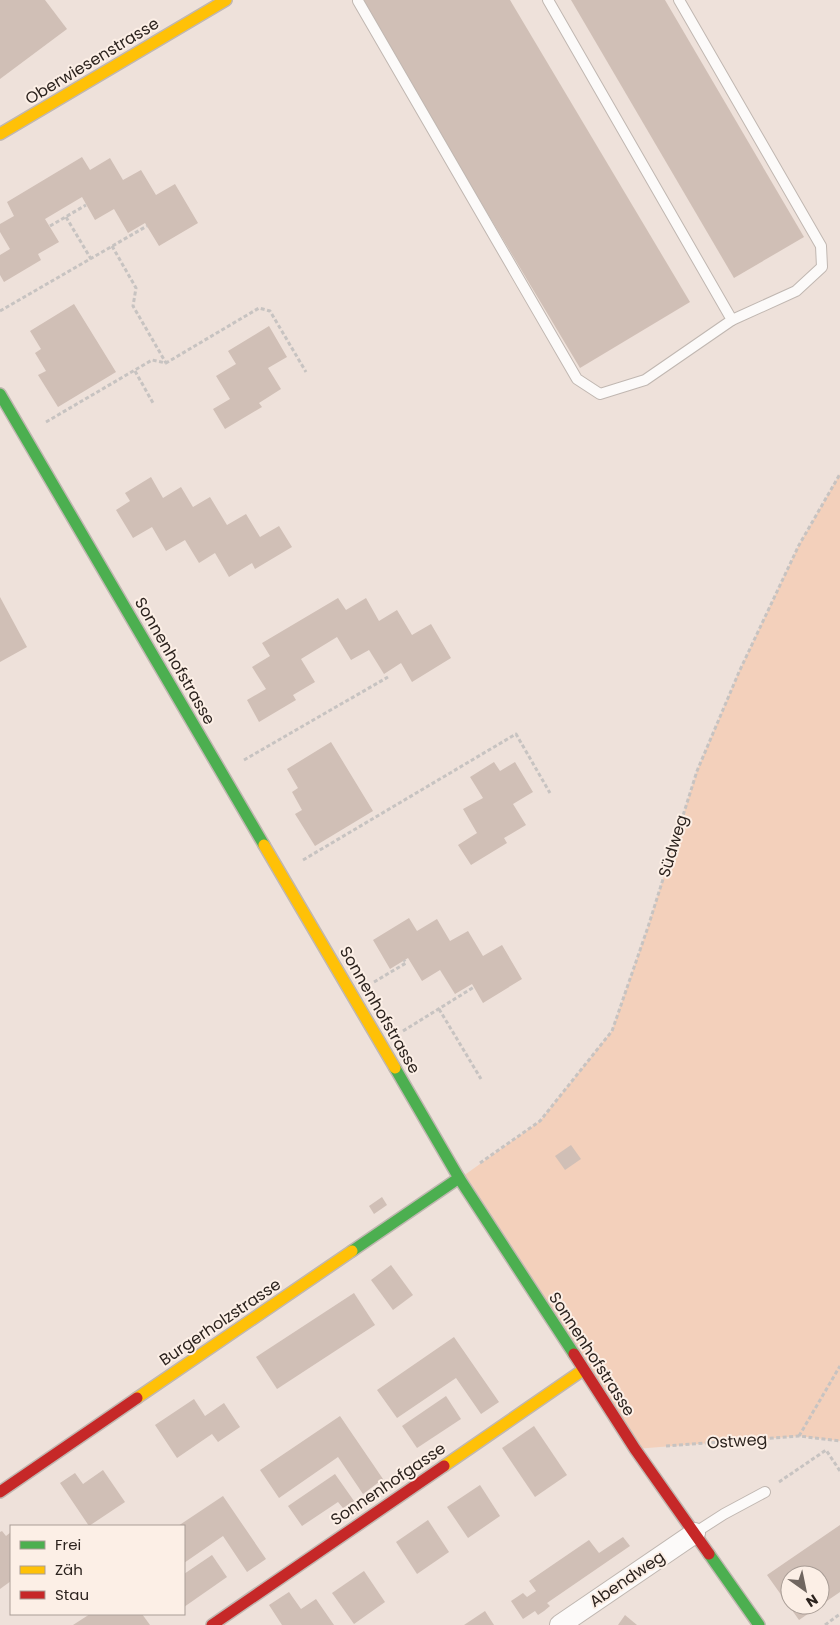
<svg xmlns="http://www.w3.org/2000/svg" width="840" height="1625" font-family="Poppins,sans-serif">
  <style>
    .green { fill: #f3d0bb }
    .building { fill: #d0bfb6; fill-rule: evenodd }
    .lines { fill: none; stroke-linecap: round; stroke-linejoin: round }
    .lane-casing { stroke: #c0b7b1; stroke-width: 12 }
    .street-casing { stroke: #c0b7b1; stroke-width: 22 }
    .fast-casing { stroke: #c0b7b1; stroke-width: 14 }
    .slow-casing { stroke: #c0b7b1; stroke-width: 14 }
    .jam-casing { stroke: #c0b7b1; stroke-width: 14 }
    .path { stroke: #c7c3c1; stroke-width: 3; stroke-dasharray: 4 2.5; stroke-linecap: butt }
    .lane { stroke: #fcfaf9; stroke-width: 10 }
    .street { stroke: #fcfaf9; stroke-width: 20 }
    .fast { stroke: #4caf50; stroke-width: 11 }
    .slow { stroke: #ffc107; stroke-width: 11 }
    .jam { stroke: #c62828; stroke-width: 11 }
    .labels { text-anchor: middle; dominant-baseline: central; stroke-width: 4; stroke-linejoin: round; paint-order: stroke }
    .street-label { font-size: 16px; fill: #2c231e; stroke: #fcefe6 }
  </style>
  <rect width="100%" height="100%" fill="#eee1da"/>
  <polygon class="green" points="840,474 840,1441 799,1436 635,1449 459,1179 540,1121 612,1031 648,927 697,771 739,672 799,545"/>
  <g class="building">
    <polygon points="0,0 45,0 67,29 0,79"/>
    <polygon points="363,0 510,0 690,302 580,368 361,2"/>
    <polygon points="571,0 665,0 804,237 734,278"/>
    <polygon points="82,157 90,170 110,158 123,180 141,170 156,195 175,184 198,223 159,246 145,223 128,233 114,209 95,220 82,197 45,219 59,242 38,254 41,260 4,282 0,275 0,255 10,249 0,232 0,224 14,216 7,202"/>
    <polygon points="74,304 116,372 58,407 38,375 46,371 35,353 41,349 30,331"/>
    <polygon points="269,326 287,357 268,368 281,389 259,403 262,407 225,429 213,409 230,399 216,376 236,364 228,351"/>
    <polygon points="151,477 163,498 181,487 193,507 210,497 227,525 246,514 260,537 279,526 292,547 255,569 252,563 229,577 215,553 199,563 185,540 166,551 152,527 133,538 116,510 130,501 125,493"/>
    <polygon points="0,597 27,647 0,662"/>
    <polygon points="338,598 346,610 366,598 379,621 397,610 412,635 431,624 451,658 412,682 401,663 384,674 369,650 351,660 337,637 301,659 315,682 293,695 296,700 259,722 247,700 266,689 252,667 270,656 262,643"/>
    <polygon points="331,742 373,811 315,846 295,814 302,810 292,792 298,788 287,769"/>
    <polygon points="494,762 500,771 515,762 533,792 513,804 526,825 504,838 507,843 471,865 458,845 477,833 463,809 483,798 470,777"/>
    <polygon points="409,918 417,931 437,919 450,941 468,931 483,956 502,945 522,979 483,1003 472,984 455,994 440,970 422,981 408,958 390,969 373,940"/>
    <polygon points="571,1145 581,1159 565,1170 555,1156"/>
    <polygon points="382,1197 387,1205 374,1214 369,1206"/>
    <polygon points="391,1265 413,1295 393,1310 371,1280"/>
    <polygon points="354,1293 375,1325 277,1389 256,1357"/>
    <polygon points="454,1337 499,1402 481,1414 456,1378 397,1418 377,1390"/>
    <polygon points="446,1396 461,1419 417,1448 402,1426"/>
    <polygon points="194,1399 205,1416 224,1403 240,1427 218,1442 212,1434 177,1458 155,1425"/>
    <polygon points="340,1416 383,1479 363,1494 338,1457 279,1498 260,1470"/>
    <polygon points="534,1426 567,1475 535,1497 502,1448"/>
    <polygon points="103,1470 125,1502 89,1526 60,1483 75,1473 83,1484"/>
    <polygon points="335,1474 354,1501 343,1508 338,1502 302,1526 288,1506"/>
    <polygon points="480,1485 500,1516 468,1538 447,1507"/>
    <polygon points="223,1496 266,1559 247,1572 223,1536 184,1563 184,1526 178,1526"/>
    <polygon points="428,1520 449,1552 417,1574 396,1542"/>
    <path d="M840 1525V1592L799 1620 767 1575ZM790 1575H820V1605H790Z"/>
    <polygon points="2,1531 6,1536 11,1532 11,1581 0,1589 0,1532"/>
    <polygon points="623,1537 630,1546 547,1603 550,1606 544,1611 538,1615 535,1611 523,1619 511,1601 523,1593 527,1597 536,1591 529,1581 589,1540 599,1553"/>
    <polygon points="212,1555 227,1577 184,1607 184,1574"/>
    <polygon points="364,1571 385,1602 354,1624 332,1593"/>
    <polygon points="289,1592 301,1609 316,1599 334,1625 282,1625 269,1605"/>
    <polygon points="485,1611 494,1625 464,1625"/>
    <polygon points="90,1614 142,1614 150,1625 73,1625"/>
    <polygon points="625,1615 637,1625 618,1625"/>
  </g>
  <g class="lines">
    <g class="lane-casing">
      <g id="lane">
        <polyline points="679,0 821,246 822,267 796,291 732,320"/>
        <polyline points="358,1 577,379 600,394 645,380 732,320 548,0"/>
        <polyline points="696,1532 724,1514 765,1492"/>
      </g>
    </g>
    <g class="street-casing">
      <polyline id="street" points="560,1625 695,1533"/>
    </g>
    <g class="fast-casing">
      <g id="fast">
        <polyline points="0,394 264,845"/>
        <polyline points="395,1068 459,1178 574,1354"/>
        <polyline points="352,1251 459,1178"/>
        <polyline points="709,1554 759,1625"/>
      </g>
    </g>
    <g class="slow-casing">
      <g id="slow">
        <polyline points="0,134 226,0"/>
        <polyline points="264,845 395,1068"/>
        <polyline points="137,1398 352,1251"/>
        <polyline points="444,1466 583,1370"/>
      </g>
    </g>
    <g class="jam-casing">
      <g id="jam">
        <polyline points="574,1354 635,1449 709,1554"/>
        <polyline points="0,1492 137,1398"/>
        <polyline points="212,1625 444,1466"/>
      </g>
    </g>
    <g class="path">
      <polyline points="66,217 91,259"/>
      <polyline points="50,226 86,205"/>
      <polyline points="112,246 136,288 133,306 166,363"/>
      <polyline points="0,311 147,226"/>
      <polyline points="135,371 153,403"/>
      <polyline points="46,422 152,360 166,363 259,308 270,311 306,372"/>
      <polyline points="244,760 388,677"/>
      <polyline points="303,860 516,734 550,793"/>
      <polyline points="374,982 406,963 404,960"/>
      <polyline points="439,1009 481,1079"/>
      <polyline points="403,1031 474,987"/>
      <polyline points="480,1163 540,1121 612,1031 648,927 697,771 739,672 799,545 840,474"/>
      <polyline points="799,1436 840,1366"/>
      <polyline points="666,1446 799,1436 840,1441"/>
      <polyline points="779,1482 826,1450 840,1471"/>
      <polyline points="825,1625 840,1614"/>
    </g>
    <use href="#lane" class="lane"/>
    <use href="#street" class="street"/>
    <use href="#fast" class="fast"/>
    <use href="#slow" class="slow"/>
    <use href="#jam" class="jam"/>
  </g>
  <g class="labels">
    <g class="street-label">
      <text transform="translate(92 61) rotate(-31)">Oberwiesenstrasse</text>
      <text transform="translate(175 661) rotate(60)">Sonnenhofstrasse</text>
      <text transform="translate(673 846) rotate(-73)">Südweg</text>
      <text transform="translate(380 1010) rotate(60)">Sonnenhofstrasse</text>
      <text transform="translate(220 1322) rotate(-34)">Burgerholzstrasse</text>
      <text transform="translate(592 1354) rotate(57)">Sonnenhofstrasse</text>
      <text transform="translate(737 1441) rotate(-4)">Ostweg</text>
      <text transform="translate(388 1484) rotate(-34)">Sonnenhofgasse</text>
      <text transform="translate(627 1579) rotate(-34)">Abendweg</text>
    </g>
  </g>
  <rect x="10" y="1525" width="175" height="90" fill="#fcefe6" stroke="#a99d96"/>
  <rect x="20" y="1541" width="25" height="8" fill="#4caf50" stroke="#a99d96"/>
  <text x="55" y="1550" font-size="15" fill="#2c231e">Frei</text>
  <rect x="20" y="1566" width="25" height="8" fill="#ffc107" stroke="#a99d96"/>
  <text x="55" y="1575" font-size="15" fill="#2c231e">Zäh</text>
  <rect x="20" y="1591" width="25" height="8" fill="#c62828" stroke="#a99d96"/>
  <text x="55" y="1600" font-size="15" fill="#2c231e">Stau</text>
  <g transform="translate(805 1590) rotate(147)"><circle r="24" fill="#fcefe6" stroke="#a99d96"/>
  <path d="M0-4L9 19L0 12L-9 19Z" fill="#706660"/>
  <text y="-8" font-size="14" font-weight="bold" text-anchor="middle" fill="#2c231e">N</text>
  </g>
</svg>
